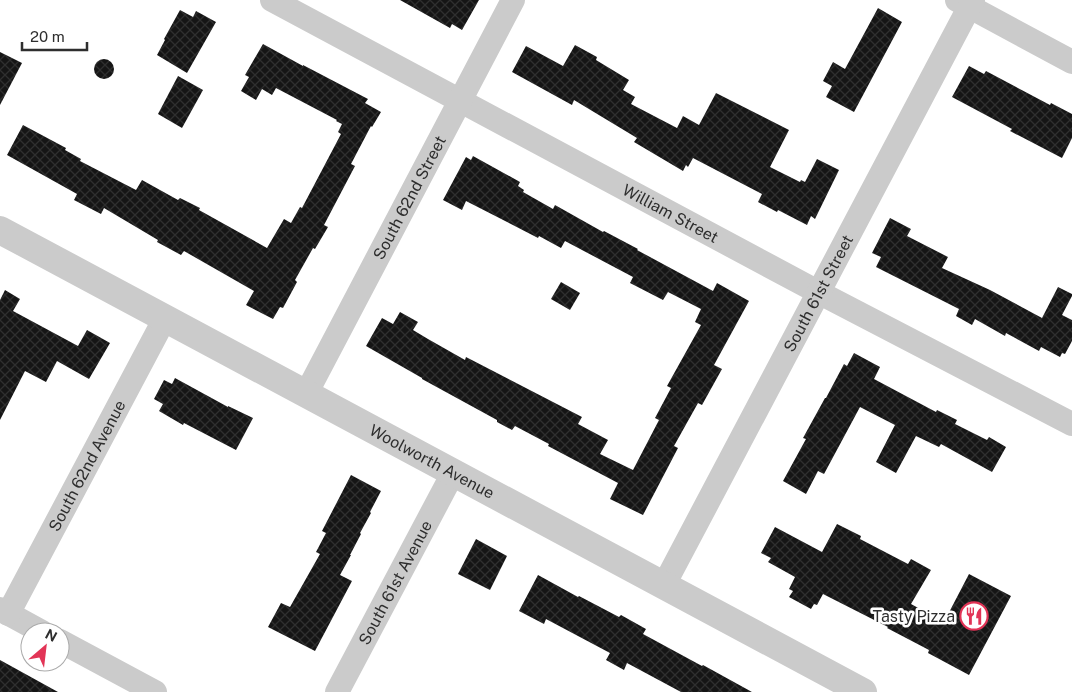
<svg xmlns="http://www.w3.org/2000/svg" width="1072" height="692" font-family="'Public Sans',sans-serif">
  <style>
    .building { fill: url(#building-cross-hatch) }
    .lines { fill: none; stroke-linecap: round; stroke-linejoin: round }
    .minor { stroke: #cbcbcb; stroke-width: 24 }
    .tertiary { stroke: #cbcbcb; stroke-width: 28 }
    .labels { text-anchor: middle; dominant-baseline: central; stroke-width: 5; stroke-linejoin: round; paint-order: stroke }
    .street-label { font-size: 16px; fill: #2e2e2e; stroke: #fff }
    .poi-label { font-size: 16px; fill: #2e2e2e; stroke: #fff; text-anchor: end }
  </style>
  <defs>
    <pattern id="building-cross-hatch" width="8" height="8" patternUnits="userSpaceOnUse" patternTransform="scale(1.25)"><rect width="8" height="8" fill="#151515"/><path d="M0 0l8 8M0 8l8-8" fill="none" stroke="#2f2f2f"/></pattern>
  </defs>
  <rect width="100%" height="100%" fill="#fff"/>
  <g class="building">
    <polygon points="400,0 479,0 462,30 452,24 450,28"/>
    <polygon points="878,8 902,22 854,112 826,97 832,86 823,81 833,62 845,69"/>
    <polygon points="180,10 193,17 196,11 216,22 187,73 157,55 165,40 164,39"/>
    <polygon points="263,44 303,66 303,65 368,99 365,103 381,112 372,127 371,126 351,164 355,166 324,225 328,227 315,249 313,248 295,280 297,282 283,308 280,307 273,319 246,305 254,291 184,251 181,255 157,242 158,240 104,208 101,214 74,200 77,194 7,155 23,125 66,148 65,150 81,159 80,161 136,190 142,180 178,200 180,198 200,208 199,210 267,248 284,219 291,223 300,207 302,208 341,134 338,132 342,124 336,121 337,120 276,88 272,95 262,89 256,100 241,91 249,77 245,75"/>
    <polygon points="575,45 597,57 596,60 629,80 623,90 635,97 631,104 677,128 683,116 699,125 716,93 789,130 770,167 800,182 801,180 805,182 817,159 839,170 815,219 811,216 807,225 778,210 777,212 758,202 762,194 693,158 688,167 686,165 683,171 634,142 637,138 574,100 572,105 512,72 526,46 563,66"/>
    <polygon points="0,52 22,63 0,105"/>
    <circle cx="104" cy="69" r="10"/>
    <polygon points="969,66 984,74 986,71 1050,105 1051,103 1072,114 1072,138 1062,158 1010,131 1012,129 952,97"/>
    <polygon points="178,76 203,90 182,128 158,114"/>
    <polygon points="473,156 520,182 518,186 524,190 523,192 553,209 555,205 603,232 604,231 638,249 637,250 713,291 717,283 749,301 714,365 722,369 702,405 698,403 674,446 678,448 643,515 610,499 618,483 548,446 549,444 515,426 512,430 497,422 497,420 422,379 422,378 366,346 382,318 393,324 400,312 418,322 413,330 428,339 465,360 466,357 582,417 578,424 608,440 600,454 633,470 659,420 655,418 671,388 667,386 701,325 695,322 701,309 668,292 663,300 630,283 633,277 565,241 561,248 539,236 538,238 466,201 462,210 443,200 466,157 471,160"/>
    <polygon points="890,218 911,229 907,236 948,257 942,268 990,290 1042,318 1058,287 1072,294 1072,296 1062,315 1072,320 1072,341 1065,354 1062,353 1060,357 1041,347 1039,351 1006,333 1005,336 975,319 972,325 956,316 959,309 876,267 881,257 872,253"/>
    <polygon points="561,282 580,293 570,310 551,299"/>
    <polygon points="5,290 20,299 13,311 78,346 87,330 110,343 89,379 57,361 46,382 25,371 0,420 0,300"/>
    <polygon points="854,353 880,367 874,379 936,412 937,410 957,420 955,424 987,440 989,437 1006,447 992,472 941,444 939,447 916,436 896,473 876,462 895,425 860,407 824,474 818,471 806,494 783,481 806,439 803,438 825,398 826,398 844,364 847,366"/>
    <polygon points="175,378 228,407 228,406 253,418 236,450 184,423 183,425 159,411 163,404 154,399 164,380 172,384"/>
    <polygon points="351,475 381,491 370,512 371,513 360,533 361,534 350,555 351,555 340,575 352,581 315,651 268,627 281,603 290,607 320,554 316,552 326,533 322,531"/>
    <polygon points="837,524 861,536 860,539 908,564 911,559 931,570 911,604 944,622 969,574 1011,596 969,675 928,653 929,650 887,628 888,627 823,594 817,605 814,604 811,609 789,597 793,591 789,589 795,577 768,562 771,558 761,553 775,527 822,552"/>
    <polygon points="476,539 507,556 490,590 458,574"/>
    <polygon points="538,575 578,597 579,596 619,617 621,615 646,629 643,634 702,666 703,665 752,692 681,692 627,663 624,670 606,660 610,653 546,619 544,624 519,611"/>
    <polygon points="0,660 58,692 0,692"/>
  </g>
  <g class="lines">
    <g class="minor">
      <path id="s1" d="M272 0 818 292 1072 424"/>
      <polyline points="957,0 1072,62"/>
      <path id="s2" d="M306 394 513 0"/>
      <path id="s3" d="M664 585 973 0"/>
      <polyline points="0,609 42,632"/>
      <path id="s4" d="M8 614 165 318"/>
      <polyline points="60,641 155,692"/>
      <path id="s5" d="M337 692 453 473"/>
    </g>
    <path class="tertiary" id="s6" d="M0 230 863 692"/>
  </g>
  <defs>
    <g id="restaurant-ring" transform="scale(1.4375)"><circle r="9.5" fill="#fff" stroke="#e23456" stroke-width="1.5"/><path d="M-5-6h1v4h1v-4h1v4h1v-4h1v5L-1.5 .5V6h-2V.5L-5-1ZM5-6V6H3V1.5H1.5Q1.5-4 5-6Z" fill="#e23456"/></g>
  </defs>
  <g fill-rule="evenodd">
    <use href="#restaurant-ring" x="974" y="616"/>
  </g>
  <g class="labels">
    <g class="street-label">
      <text stroke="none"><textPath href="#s2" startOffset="222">South 62nd Street</textPath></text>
      <text stroke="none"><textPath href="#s1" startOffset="452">William Street</textPath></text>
      <text stroke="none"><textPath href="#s3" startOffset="330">South 61st Street</textPath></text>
      <text stroke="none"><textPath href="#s6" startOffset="490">Woolworth Avenue</textPath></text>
      <text stroke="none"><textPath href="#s4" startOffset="168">South 62nd Avenue</textPath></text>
      <text stroke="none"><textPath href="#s5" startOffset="124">South 61st Avenue</textPath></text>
    </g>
    <g class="poi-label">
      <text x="955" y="616">Tasty Pizza</text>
    </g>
  </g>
  <g transform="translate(45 647) rotate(28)"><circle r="24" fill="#ffffff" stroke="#ababab"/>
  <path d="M0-4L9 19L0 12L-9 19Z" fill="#e23456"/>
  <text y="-8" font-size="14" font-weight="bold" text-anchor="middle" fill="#2e2e2e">N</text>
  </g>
  <path d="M22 42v8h65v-8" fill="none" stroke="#2e2e2e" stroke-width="2.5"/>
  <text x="30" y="42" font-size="15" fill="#2e2e2e" stroke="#ffffff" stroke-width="4" paint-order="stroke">20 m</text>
</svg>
